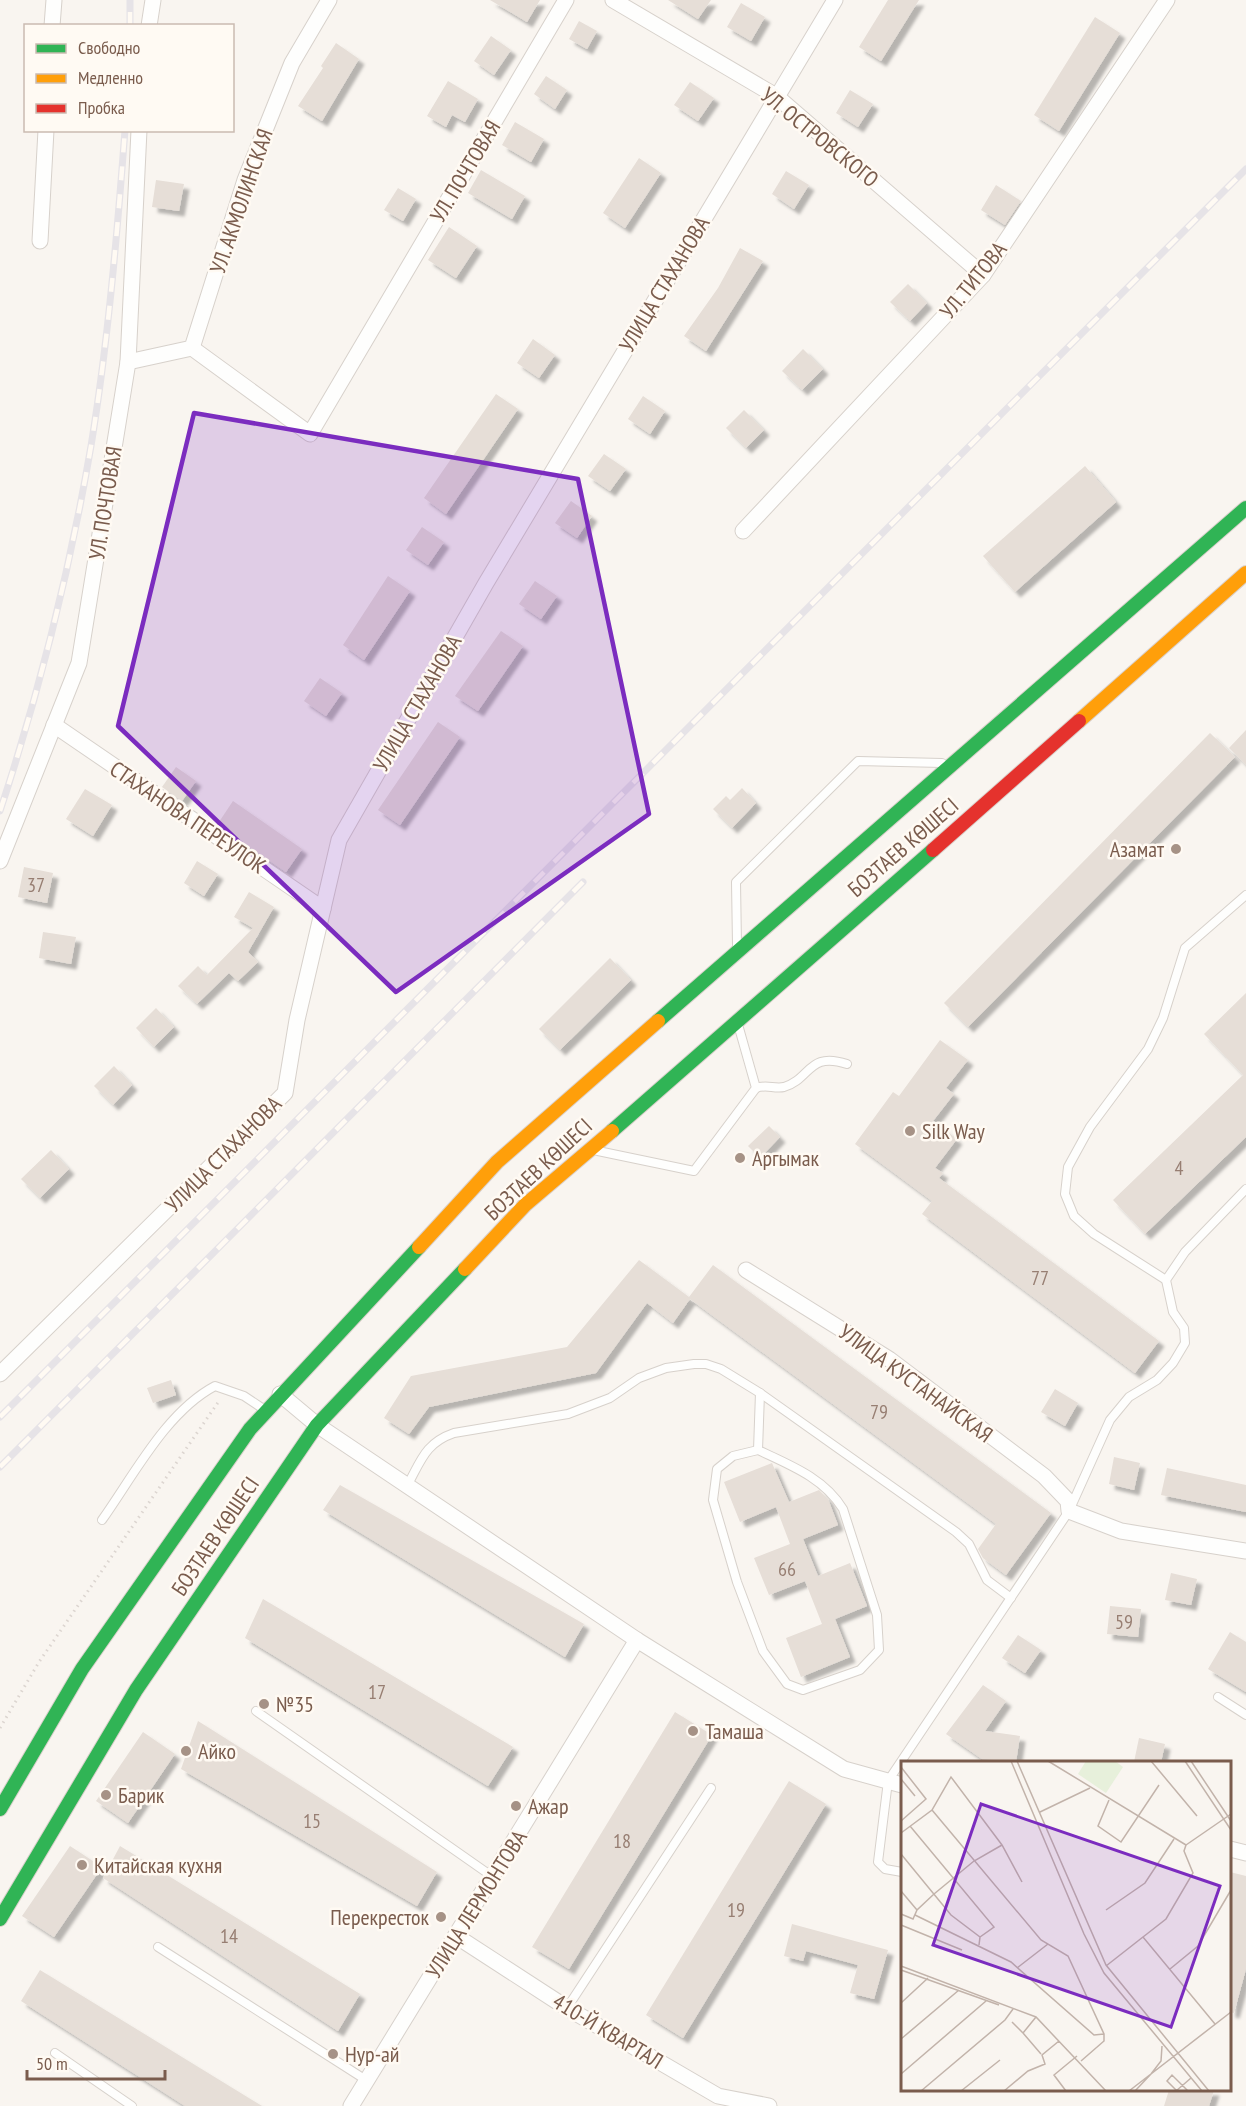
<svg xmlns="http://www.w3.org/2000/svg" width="1246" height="2106" font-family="'PT Sans Narrow',sans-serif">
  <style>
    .building { fill: #e6ded7; filter: url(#shadow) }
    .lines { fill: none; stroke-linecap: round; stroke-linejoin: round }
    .lane-casing { stroke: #d7d1cb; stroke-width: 10 }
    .street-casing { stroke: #d7d1cb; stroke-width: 17 }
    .fast-casing { stroke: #dad1cc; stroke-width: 16 }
    .slow-casing { stroke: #dad1cc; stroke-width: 16 }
    .jam-casing { stroke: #dad1cc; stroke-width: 16 }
    .path { stroke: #dcd5d0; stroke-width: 3; stroke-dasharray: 1.5 4.5; stroke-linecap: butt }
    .lane { stroke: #fefefd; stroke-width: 8 }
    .street { stroke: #fefefd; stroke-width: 15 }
    .fast { stroke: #30b455; stroke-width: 14 }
    .slow { stroke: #ff9f0a; stroke-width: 14 }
    .jam { stroke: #e5322d; stroke-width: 14 }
    .rail-casing { stroke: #e6e3e7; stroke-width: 7 }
    .rail { stroke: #fffaf3; stroke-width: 4.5; stroke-dasharray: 14; stroke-linecap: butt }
    .marked { fill: #7b2cbf; fill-opacity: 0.2; stroke: #7b2cbf; stroke-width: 4.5; stroke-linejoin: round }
    .poi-dot { fill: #a69286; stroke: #fffaf3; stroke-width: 2 }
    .labels { text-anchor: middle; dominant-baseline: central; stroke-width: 5; stroke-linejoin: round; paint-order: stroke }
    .number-label { font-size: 20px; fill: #977e72 }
    .street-label { font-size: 22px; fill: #7a5c4d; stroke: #fffaf3 }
    .poi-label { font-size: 22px; fill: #7a5c4d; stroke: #fffaf3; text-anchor: start }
    .inset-road { fill: none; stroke: #c2b3aa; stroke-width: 1.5 }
    .view { fill: #7b2cbf; fill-opacity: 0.15; stroke: #7b2cbf; stroke-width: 3 }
    .inset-edge { fill: none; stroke: #7a5c4d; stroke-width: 3 }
  </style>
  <defs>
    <filter id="shadow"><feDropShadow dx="5.5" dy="5.5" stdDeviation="1.5" flood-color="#0004"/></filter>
  </defs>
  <rect width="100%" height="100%" fill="#f9f5f0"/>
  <g class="building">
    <polygon points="490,0 540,0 527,22"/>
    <polygon points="668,0 711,0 698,19"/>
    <polygon points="888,0 919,0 881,61 859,47"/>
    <polygon points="741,3 765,17 751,41 727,27"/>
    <polygon points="1095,17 1120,33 1059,131 1034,115"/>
    <polygon points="579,21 597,31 587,49 569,39"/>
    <polygon points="491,36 511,50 494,75 474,61"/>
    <polygon points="336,43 359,59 322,121 298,106 323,68 321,66"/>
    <polygon points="546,76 567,90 555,109 534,94"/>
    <polygon points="448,81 478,99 465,122 452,115 446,127 427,116"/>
    <polygon points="690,82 714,98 698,121 674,105"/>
    <polygon points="850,90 873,104 858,127 836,113"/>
    <polygon points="515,122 544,139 531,162 502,145"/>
    <polygon points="639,158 661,173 625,228 603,213"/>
    <polygon points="481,170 525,196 512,219 468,193"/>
    <polygon points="786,171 809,185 794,209 772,194"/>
    <polygon points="156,180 184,184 179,211 152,207"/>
    <polygon points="996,185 1021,201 1005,225 981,210"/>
    <polygon points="398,188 416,199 403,221 384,210"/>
    <polygon points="449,227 477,246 456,278 428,260"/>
    <polygon points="740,248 763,261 706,351 684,336 718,288"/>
    <polygon points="908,284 927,303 910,321 890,302"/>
    <polygon points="533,339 555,355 539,378 517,363"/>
    <polygon points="803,349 823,369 802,390 782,371"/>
    <polygon points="496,394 518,409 446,514 424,498"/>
    <polygon points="643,396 665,411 650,434 628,419"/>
    <polygon points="744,410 764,430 746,448 726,428"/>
    <polygon points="604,454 626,469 610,491 588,476"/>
    <polygon points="1085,466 1116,502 1015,592 983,556"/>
    <polygon points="571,501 592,516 577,538 555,523"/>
    <polygon points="422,527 444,542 428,565 406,550"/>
    <polygon points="388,576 410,591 364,660 343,645"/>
    <polygon points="535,581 557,596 541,619 519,604"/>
    <polygon points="501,631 523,646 478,711 455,696"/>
    <polygon points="320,678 342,693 326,716 304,701"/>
    <polygon points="438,722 460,737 400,825 378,810"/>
    <polygon points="1246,730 1246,765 1229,748"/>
    <polygon points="1210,733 1235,757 968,1027 944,1003"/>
    <polygon points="176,767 196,781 182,801 162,787"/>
    <polygon points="742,788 756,803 732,828 713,809 726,796 730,800"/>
    <polygon points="85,789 112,805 93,836 66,819"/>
    <polygon points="233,801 302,849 286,872 217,825"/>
    <polygon points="197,861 218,874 204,896 184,883"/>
    <polygon points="24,867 53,873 47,903 18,897"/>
    <polygon points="249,892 274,907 248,952 258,962 238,981 229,973 197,1004 178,986 198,966 207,975 253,928 234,917"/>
    <polygon points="43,932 76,937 71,964 39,958"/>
    <polygon points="610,958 631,980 560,1050 539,1029"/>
    <polygon points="1246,993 1246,1137 1145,1234 1113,1200 1243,1075 1204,1034"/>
    <polygon points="156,1008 174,1027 154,1047 136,1028"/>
    <polygon points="940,1040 968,1060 946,1088 954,1094 933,1121 957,1139 935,1168 943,1173 939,1178 1159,1341 1135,1373 922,1214 932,1201 855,1144 893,1092 899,1096"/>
    <polygon points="114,1066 132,1085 113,1105 94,1086"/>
    <polygon points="769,1126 780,1137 760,1158 748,1146"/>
    <polygon points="51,1150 69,1169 40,1198 21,1179"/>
    <polygon points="639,1260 689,1297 713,1265 1051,1513 1006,1575 983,1558 978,1549 996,1524 690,1299 673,1323 647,1303 596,1373 429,1407 409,1434 384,1418 411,1376 567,1347"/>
    <polygon points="171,1380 176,1395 153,1403 147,1388"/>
    <polygon points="1055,1389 1078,1403 1065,1426 1041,1412"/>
    <polygon points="1114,1457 1140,1463 1134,1490 1109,1484"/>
    <polygon points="772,1463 789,1502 819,1490 828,1499 838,1525 803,1539 818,1576 850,1563 867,1606 835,1619 850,1657 801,1677 786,1638 822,1624 805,1581 769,1595 754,1558 790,1544 776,1507 740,1522 724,1482"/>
    <polygon points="1167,1468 1246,1485 1246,1512 1161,1495"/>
    <polygon points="340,1485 584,1624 565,1657 323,1510"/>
    <polygon points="1171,1573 1197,1579 1191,1605 1165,1600"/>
    <polygon points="263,1599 513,1747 488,1786 245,1638"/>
    <polygon points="1110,1606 1141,1609 1138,1637 1107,1634"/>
    <polygon points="1230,1632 1246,1642 1246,1692 1208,1669"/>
    <polygon points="1018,1635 1041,1650 1025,1673 1002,1658"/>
    <polygon points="983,1685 1006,1701 985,1731 1020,1736 1016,1762 982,1759 946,1734"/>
    <polygon points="675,1712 712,1735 569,1969 532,1947"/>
    <polygon points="198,1721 437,1872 417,1906 181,1769"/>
    <polygon points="143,1732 175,1754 128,1823 96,1801"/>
    <polygon points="1139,1738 1165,1744 1161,1762 1134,1762"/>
    <polygon points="789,1781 826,1804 683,2038 646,2015"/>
    <polygon points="70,1846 102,1867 54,1937 22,1916"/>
    <polygon points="120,1846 360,1994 338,2031 103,1878"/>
    <polygon points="1230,1872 1246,1876 1246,1969 1234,2013 1230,2012"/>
    <polygon points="792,1924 888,1950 874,1999 850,1993 858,1965 806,1951 803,1961 784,1956"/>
    <polygon points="40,1970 262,2106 185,2106 21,2001"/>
    <polygon points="1169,2090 1214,2090 1209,2106 1164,2106"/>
  </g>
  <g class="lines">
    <g class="lane-casing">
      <g id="lane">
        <polyline points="737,945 736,882 858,761 942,763"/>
        <path d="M756 1088C766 1084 774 1089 784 1087 811 1079 808 1051 847 1064"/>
        <polyline points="598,1151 694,1171 756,1088 739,1028"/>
        <polyline points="1166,1280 1094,1234 1074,1216 1065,1194 1068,1167 1090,1127 1148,1049 1163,1018 1185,948 1246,895"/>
        <path d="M758 1450C790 1465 824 1478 843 1509L877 1615 879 1650 860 1670 803 1690 787 1684 763 1651 737 1582 713 1500 717 1469 733 1456Z"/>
        <polyline points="758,1450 760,1393"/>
        <path d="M407 1486C421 1461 425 1443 454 1433L568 1414 610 1398 639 1378 666 1368 694 1364H706L721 1369 760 1393 956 1532 969 1544 987 1580 1011 1598"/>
        <path d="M102 1520C134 1475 166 1412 215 1386L244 1396 262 1408"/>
        <polyline points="1218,1697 1246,1715"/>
        <polyline points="256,1711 493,1877"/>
        <polyline points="902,1872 885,1869 878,1862 888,1781 1069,1511 1110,1420 1129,1397 1157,1380 1173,1363 1185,1343 1184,1328 1173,1312 1166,1280 1185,1252 1246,1189"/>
        <polyline points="158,1947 366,2080"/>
        <polyline points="567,2008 711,1788"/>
        <polyline points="55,2053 132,2106"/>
      </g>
    </g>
    <g class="street-casing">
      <g id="street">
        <polyline points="613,0 776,96 983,275"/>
        <polyline points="52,26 54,0"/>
        <polyline points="149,26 153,0"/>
        <polyline points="40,241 46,130"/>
        <polyline points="192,348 310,434 566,0"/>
        <polyline points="128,362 192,348 245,180 292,63 329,0"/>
        <polyline points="743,531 983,275 1167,0"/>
        <polyline points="54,725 323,909"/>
        <polyline points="0,861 79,663 128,362 139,130"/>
        <polyline points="746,1270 889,1359 1044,1476 1068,1501 1069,1511 1121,1531 1246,1551"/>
        <polyline points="0,1374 285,1093 297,1020 339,840 486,583 835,0"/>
        <polyline points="280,1394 317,1425 637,1640 351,2106"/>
        <polyline points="637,1640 844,1769 902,1785"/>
        <polyline points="1230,1849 1246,1853"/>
        <polyline points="456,1936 567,2008 718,2096 769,2106"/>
      </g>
    </g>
    <g class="fast-casing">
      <g id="fast">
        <polyline points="658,1021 1246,508"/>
        <polyline points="612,1131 933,850"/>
        <polyline points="0,1809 82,1669 250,1429 419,1247"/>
        <polyline points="0,1919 136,1690 317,1425 465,1269"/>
      </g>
    </g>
    <g class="slow-casing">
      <g id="slow">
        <polyline points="1079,721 1246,573"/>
        <polyline points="419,1247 497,1162 658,1021"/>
        <polyline points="465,1269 525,1205 612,1131"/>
      </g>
    </g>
    <g class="jam-casing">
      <polyline id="jam" points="933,850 1079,721"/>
    </g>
    <polyline class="path" points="0,1728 39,1662 219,1401"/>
    <use href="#lane" class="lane"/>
    <use href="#street" class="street"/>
    <use href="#fast" class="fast"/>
    <use href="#slow" class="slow"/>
    <use href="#jam" class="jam"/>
    <g class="rail-casing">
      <g id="rail">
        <polyline points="130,26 130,0"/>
        <path d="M0 811C39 693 70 569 91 446 108 342 117 236 125 130"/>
        <polyline points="0,1417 1246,169"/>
        <polyline points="0,1467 583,882"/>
      </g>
    </g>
    <use href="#rail" class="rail"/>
  </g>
  <path class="marked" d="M194 413 578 479 649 814 396 992 118 726Z"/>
  <g class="poi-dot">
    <circle cx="1176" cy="849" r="6"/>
    <circle cx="910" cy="1131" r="6"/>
    <circle cx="740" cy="1158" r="6"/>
    <circle cx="264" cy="1704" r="6"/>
    <circle cx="693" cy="1731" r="6"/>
    <circle cx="186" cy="1751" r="6"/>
    <circle cx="106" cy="1795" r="6"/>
    <circle cx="516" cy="1806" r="6"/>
    <circle cx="82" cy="1865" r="6"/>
    <circle cx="441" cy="1917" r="6"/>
    <circle cx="333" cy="2054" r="6"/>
  </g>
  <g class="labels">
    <g class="number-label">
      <text x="36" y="885">37</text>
      <text x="1179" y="1168">4</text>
      <text x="1040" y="1278">77</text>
      <text x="879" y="1412">79</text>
      <text x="787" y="1569">66</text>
      <text x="1124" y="1622">59</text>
      <text x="377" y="1692">17</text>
      <text x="312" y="1821">15</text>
      <text x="622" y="1841">18</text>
      <text x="736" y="1910">19</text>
      <text x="229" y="1936">14</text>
    </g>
    <g class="street-label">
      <text transform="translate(820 137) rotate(39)">УЛ. ОСТРОВСКОГО</text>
      <text transform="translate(465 171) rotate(-59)">УЛ. ПОЧТОВАЯ</text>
      <text transform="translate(241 201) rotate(-71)">УЛ. АКМОЛИНСКАЯ</text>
      <text transform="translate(973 280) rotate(-51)">УЛ. ТИТОВА</text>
      <text transform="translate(664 284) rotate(-59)">УЛИЦА СТАХАНОВА</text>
      <text transform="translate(105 503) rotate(-81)">УЛ. ПОЧТОВАЯ</text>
      <text transform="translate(417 703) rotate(-60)">УЛИЦА СТАХАНОВА</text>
      <text transform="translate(188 817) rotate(34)">СТАХАНОВА ПЕРЕУЛОК</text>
      <text transform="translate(903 847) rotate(-41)">БОЗТАЕВ КӨШЕСІ</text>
      <text transform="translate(223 1154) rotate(-45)">УЛИЦА СТАХАНОВА</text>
      <text transform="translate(538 1169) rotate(-43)">БОЗТАЕВ КӨШЕСІ</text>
      <text transform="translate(916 1383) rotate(36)">УЛИЦА КУСТАНАЙСКАЯ</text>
      <text transform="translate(215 1536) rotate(-56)">БОЗТАЕВ КӨШЕСІ</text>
      <text transform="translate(476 1904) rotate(-58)">УЛИЦА ЛЕРМОНТОВА</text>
      <text transform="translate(608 2031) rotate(31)">410-Й КВАРТАЛ</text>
    </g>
    <g class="poi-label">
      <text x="1164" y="849" text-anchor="end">Азамат</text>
      <text x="922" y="1131">Silk Way</text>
      <text x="752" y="1158">Аргымак</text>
      <text x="276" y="1704">№35</text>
      <text x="705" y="1731">Тамаша</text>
      <text x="198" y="1751">Айко</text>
      <text x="118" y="1795">Барик</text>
      <text x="528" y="1806">Ажар</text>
      <text x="94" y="1865">Китайская кухня</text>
      <text x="429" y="1917" text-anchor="end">Перекресток</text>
      <text x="345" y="2054">Нур-ай</text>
    </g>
  </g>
  <g transform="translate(901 1761)">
    <rect width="330" height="330" fill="#f9f5f0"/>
    <path d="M185 0H214L222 6 205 32 177 13Z" fill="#e7f0db"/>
    <path class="inset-road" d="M110 0 183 173 203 212 301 330M116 0 205 204 308 330M147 0 285 84M250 0 296 55M284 0 330 69M290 0 330 60M0 6 25 38 0 60M0 18 14 35M208 39 197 65 220 81 258 24M31 49 140 179 167 195 203 273V280L180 300M139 51 189 27M9 65 93 166 79 176M0 72 31 49 50 16 101 84 121 121M285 84 330 53M0 93 50 154 79 176 78 184M0 130 16 149M205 149 244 122 273 78M0 153 12 158 16 149 33 133 73 100 101 84M14 154 110 201 193 274 203 273M0 164 61 189M242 176 265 158 292 112 283 90 285 84M0 205 135 256 205 330M205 205 242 176 314 263M116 207 147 183M269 208 297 185 330 129M0 209 98 244M0 242 27 217M111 261 122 272 135 256M122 272 140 293M0 278 58 229M0 313 85 240M250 313 260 300 261 285M20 330 104 259 112 248M60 330 99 299M103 330 127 310 144 303 141 294 158 280M165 330 153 314 176 295M228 330 330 251M234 330 250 313M275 330 290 317M276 330 266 320 271 314 287 330"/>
    <path class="view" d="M80 43 319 125 270 266 32 184Z"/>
    <rect width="330" height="330" class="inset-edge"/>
  </g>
  <rect x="24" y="24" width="210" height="108" fill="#fffaf3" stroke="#cabbb1" stroke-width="1.5"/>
  <rect x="36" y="44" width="30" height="9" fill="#30b455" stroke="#cabbb1" stroke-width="1.5"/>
  <text x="78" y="54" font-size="18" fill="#7a5c4d">Свободно</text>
  <rect x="36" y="74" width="30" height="9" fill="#ff9f0a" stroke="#cabbb1" stroke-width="1.5"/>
  <text x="78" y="84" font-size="18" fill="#7a5c4d">Медленно</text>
  <rect x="36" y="104" width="30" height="9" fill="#e5322d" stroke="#cabbb1" stroke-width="1.5"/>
  <text x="78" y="114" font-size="18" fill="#7a5c4d">Пробка</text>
  <path d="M27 2070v9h138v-9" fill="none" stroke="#7a5c4d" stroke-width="3"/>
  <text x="36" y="2070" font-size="18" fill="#7a5c4d" stroke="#fffaf3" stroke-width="4.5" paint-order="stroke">50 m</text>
</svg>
